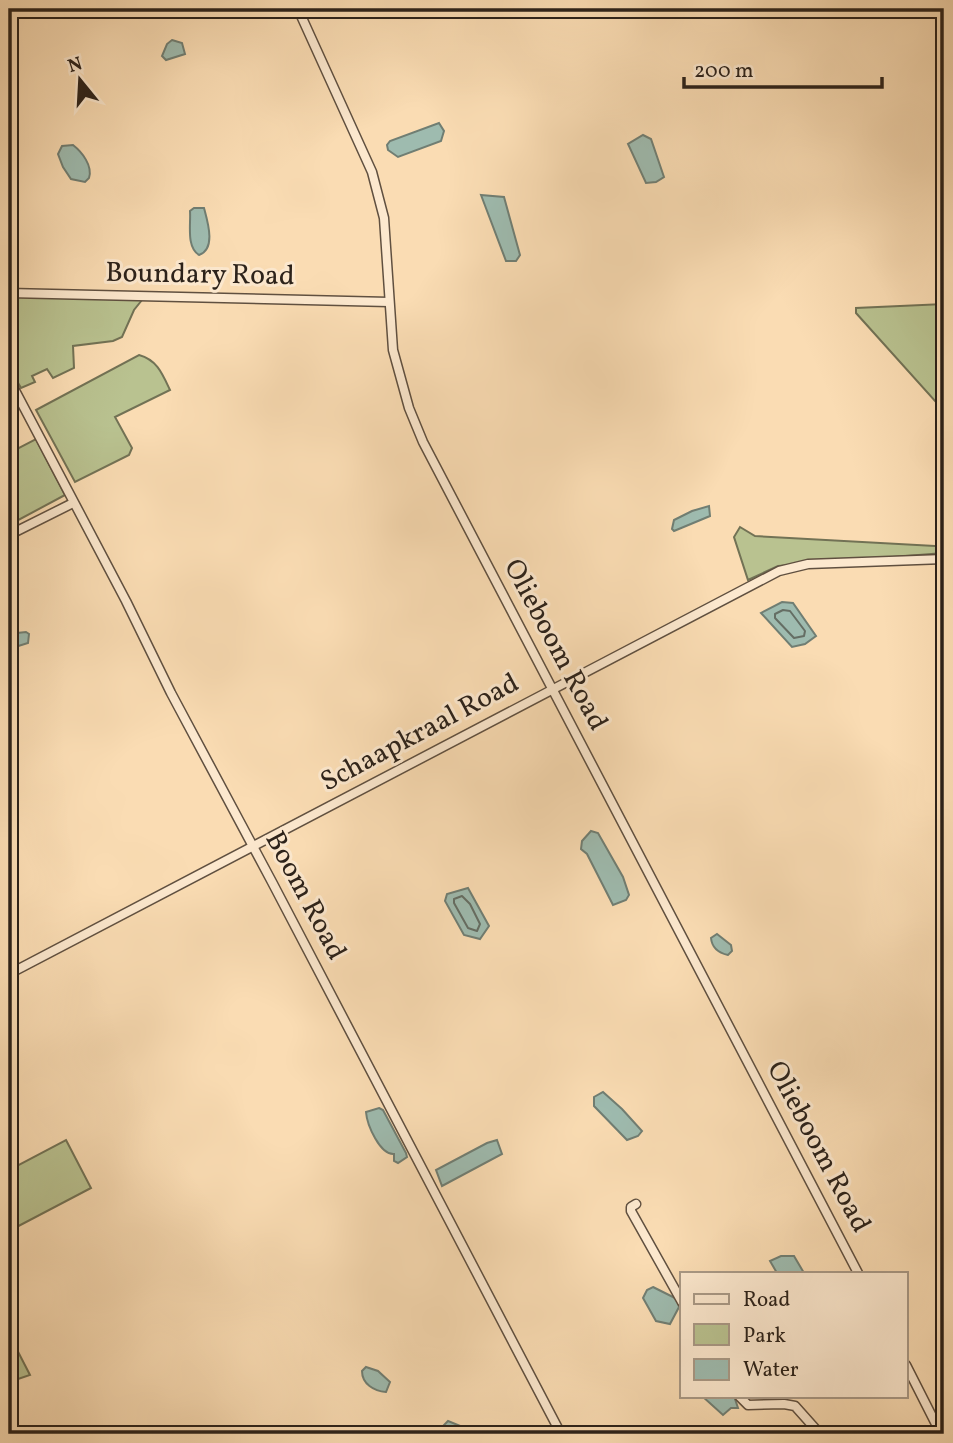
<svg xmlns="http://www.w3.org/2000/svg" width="953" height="1443" font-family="Vollkorn,serif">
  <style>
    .green { fill: #b9c290; stroke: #727255; stroke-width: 2 }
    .water { fill: #9ebbaf; stroke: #707e73; stroke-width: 2 }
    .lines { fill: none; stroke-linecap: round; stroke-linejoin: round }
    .shore { stroke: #656e64; stroke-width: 2 }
    .minor-casing { stroke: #605040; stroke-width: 11 }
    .minor { stroke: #fce8ce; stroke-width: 8 }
    .labels { text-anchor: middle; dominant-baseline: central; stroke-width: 6; stroke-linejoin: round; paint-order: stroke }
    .street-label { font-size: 28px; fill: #2c221a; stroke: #fce8ce }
  </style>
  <rect width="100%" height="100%" fill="#fadcb3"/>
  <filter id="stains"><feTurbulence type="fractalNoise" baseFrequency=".00286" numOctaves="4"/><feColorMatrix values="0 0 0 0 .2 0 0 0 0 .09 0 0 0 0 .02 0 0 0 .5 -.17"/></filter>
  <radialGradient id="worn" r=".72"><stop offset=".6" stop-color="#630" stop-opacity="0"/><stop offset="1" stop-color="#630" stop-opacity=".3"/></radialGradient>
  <g class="green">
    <polygon points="9,295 142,300 134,310 122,337 113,341 73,346 74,368 53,378 47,369 32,376 35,382 21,388 9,367"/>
    <polygon points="944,304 944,411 856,313 856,308"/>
    <path d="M139 355C157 360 162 373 170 390L115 417 132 448 129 455 75 482 36 410Z"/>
    <polygon points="36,439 65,495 9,525 9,453"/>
    <polygon points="740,527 755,536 935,546 944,541 944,553 778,566 748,580 734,537"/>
    <polygon points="66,1140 91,1188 9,1231 9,1170"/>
    <polygon points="12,1340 30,1375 9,1382 9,1341"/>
  </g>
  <g class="water">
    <polygon points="172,40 182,43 185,54 166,60 162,56 167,44"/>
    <polygon points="439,123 444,131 441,141 398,157 388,150 387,145 390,141"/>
    <polygon points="643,135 651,139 664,177 656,182 646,183 628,144"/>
    <path d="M73 145C82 152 93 166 89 178L85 182 71 179 63 167 58 154 62 146Z"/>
    <polygon points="481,195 504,197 520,255 516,261 506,261"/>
    <path d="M194 208H204C208 223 216 249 199 255 186 247 191 224 190 211Z"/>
    <polygon points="709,506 710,516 674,531 672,529 674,520 692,511"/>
    <polygon points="782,602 793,603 816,636 805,644 792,647 761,613"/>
    <polygon points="26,632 29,634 28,643 15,647 9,639 17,633"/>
    <polygon points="591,831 598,833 623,877 629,895 626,900 613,905 587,854 581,849 582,841"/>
    <polygon points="468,888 489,926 480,939 464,935 445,901 447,894"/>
    <path d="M717 934 731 945 732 951 728 955C719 953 712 949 711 938Z"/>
    <polygon points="603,1092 622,1109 642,1131 638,1136 627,1140 594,1106 594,1097"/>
    <path d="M379 1108 383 1110 406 1153 407 1157 398 1163 394 1161V1154C380 1155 367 1125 366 1112Z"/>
    <polygon points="497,1140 502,1154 442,1186 436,1170 487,1143"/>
    <polygon points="781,1256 794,1256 804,1273 777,1273 770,1261"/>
    <polygon points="653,1287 677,1299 679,1307 670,1324 656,1321 643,1298 647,1290"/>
    <path d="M366 1367 378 1371 390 1382 386 1392C374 1391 362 1384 362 1371Z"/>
    <polygon points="702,1396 734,1396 738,1408 731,1408 723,1415"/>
    <polygon points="448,1421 463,1427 470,1434 444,1434 443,1426"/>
  </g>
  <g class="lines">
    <g class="shore">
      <polygon points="783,610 790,611 805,631 804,636 794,638 775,618 775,614"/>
      <polygon points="462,896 470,904 480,924 477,931 468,928 454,903 454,899"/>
    </g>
    <g class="minor-casing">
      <g id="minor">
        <polyline points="298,9 372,172 384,218 393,350 409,408 423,442 858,1273"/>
        <polyline points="9,293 389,302"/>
        <polyline points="9,379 126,601 171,693 272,882 561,1434"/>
        <polyline points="9,535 73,503"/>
        <polyline points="9,974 779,571 808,564 944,559"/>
        <polyline points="636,1204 631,1207 631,1211 682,1302"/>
        <polyline points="906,1365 941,1434"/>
        <polyline points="739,1396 748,1405 784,1404 795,1406 820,1434"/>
      </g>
    </g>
    <use href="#minor" class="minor"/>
  </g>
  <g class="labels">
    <g class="street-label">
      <text transform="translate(200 275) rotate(1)">Boundary Road</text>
      <text transform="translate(555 645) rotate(62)">Olieboom Road</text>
      <text transform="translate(420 733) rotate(-28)">Schaapkraal Road</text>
      <text transform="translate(305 896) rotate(62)">Boom Road</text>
      <text transform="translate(818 1147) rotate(62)">Olieboom Road</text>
    </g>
  </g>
  <rect width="953" height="1443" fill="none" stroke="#fadcb3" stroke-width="35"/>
  <rect x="10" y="10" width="932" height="1422" fill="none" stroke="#2c221a" stroke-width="3.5"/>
  <rect x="18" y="18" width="918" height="1408" fill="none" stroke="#2c221a" stroke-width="2"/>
  <rect x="680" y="1272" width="228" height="126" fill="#fce8ce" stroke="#a99986" stroke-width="2"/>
  <rect x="694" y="1294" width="35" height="10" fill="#fce8ce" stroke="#a99986" stroke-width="2"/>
  <text x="743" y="1306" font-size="21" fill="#2c221a">Road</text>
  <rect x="694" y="1324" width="35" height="21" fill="#b9c290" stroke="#a99986" stroke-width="2"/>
  <text x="743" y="1342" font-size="21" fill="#2c221a">Park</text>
  <rect x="694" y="1359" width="35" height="21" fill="#9ebbaf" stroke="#a99986" stroke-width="2"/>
  <text x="743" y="1376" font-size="21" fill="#2c221a">Water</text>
  <g transform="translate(80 80) rotate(342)" stroke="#fce8ce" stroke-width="5" paint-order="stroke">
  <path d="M0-5L12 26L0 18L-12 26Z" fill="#2c221a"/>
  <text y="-10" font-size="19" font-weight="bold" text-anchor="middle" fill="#2c221a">N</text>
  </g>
  <path d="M684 77v10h198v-10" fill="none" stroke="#2c221a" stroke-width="3.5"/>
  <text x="694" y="77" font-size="21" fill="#2c221a" stroke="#fce8ce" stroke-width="5" paint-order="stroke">200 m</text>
  <rect width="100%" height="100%" filter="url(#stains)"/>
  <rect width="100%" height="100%" fill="url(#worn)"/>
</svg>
